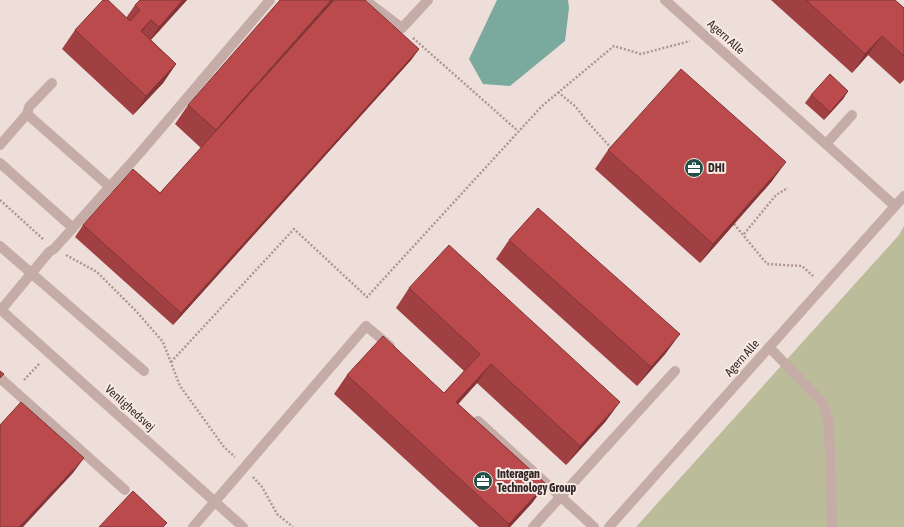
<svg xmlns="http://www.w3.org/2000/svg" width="904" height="527" font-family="'Asap Condensed',sans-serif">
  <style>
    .green { fill: #babc9a }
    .water { fill: #7aa99e }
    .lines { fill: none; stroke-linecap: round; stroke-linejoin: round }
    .path { stroke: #b19690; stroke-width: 2.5; stroke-dasharray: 2 2; stroke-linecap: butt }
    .lane { stroke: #c5aca6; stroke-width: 10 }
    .street { stroke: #c5aca6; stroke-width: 10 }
    .wall { fill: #a14042 }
    .shaded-wall { fill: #833436 }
    .building { fill: #bb4a4d; stroke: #833436 }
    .labels { text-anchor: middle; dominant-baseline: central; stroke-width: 4; stroke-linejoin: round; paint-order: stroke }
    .street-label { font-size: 12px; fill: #322726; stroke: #f7e9e4 }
    .poi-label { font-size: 12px; font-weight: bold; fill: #322726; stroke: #f7e9e4; text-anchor: start }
  </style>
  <rect width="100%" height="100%" fill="#eeded9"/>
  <polygon class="green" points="904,226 904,527 636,527 899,235"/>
  <polygon class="water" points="497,0 568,0 569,8 565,41 510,86 483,84 469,59"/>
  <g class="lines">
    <g class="path">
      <polyline points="413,38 518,131"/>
      <polyline points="558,92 576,107 585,119 612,149"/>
      <polyline points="0,200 43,239"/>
      <polyline points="734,224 767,264 802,266 813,276"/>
      <polyline points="744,234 776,195 788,188"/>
      <polyline points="66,255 97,272 137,312 163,342 180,386 224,447 235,457"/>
      <polyline points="171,362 294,229 367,297 542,106 614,46 641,54 690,41"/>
      <polyline points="24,380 40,363"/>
      <polyline points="253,477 262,487 277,514 293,527"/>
    </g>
    <g class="lane">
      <polyline points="365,0 402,28 428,0"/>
      <polyline points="27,114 29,107 52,83"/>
      <polyline points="826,144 852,115"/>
      <polyline points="0,145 27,114 110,187"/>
      <polyline points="0,163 73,228"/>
      <polyline points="0,246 144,371"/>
      <polyline points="1,310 49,252 54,249 140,153 270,0"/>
      <polyline points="769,347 823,403 829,423 832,527"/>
      <polyline points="0,378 125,490"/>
      <polyline points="478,421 594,527"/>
      <polyline points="193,527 366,326 390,346"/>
      <polyline points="533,527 675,371"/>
    </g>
    <g class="street">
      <polyline points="665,0 895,206"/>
      <polyline points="0,309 243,527"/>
      <polyline points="609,527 904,196"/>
    </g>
  </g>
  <g class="wall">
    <polygon points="140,0 187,0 151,40 176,64 163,83 133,115 62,49 75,30 126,18 135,5"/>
    <polygon points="771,0 895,0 904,8 904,80 900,84 868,55 852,73"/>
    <polygon points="419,49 411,60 173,325 75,237 83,225 160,193 201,148 175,124 188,105"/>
    <polygon points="848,91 843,99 824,120 805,103 811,95"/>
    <polygon points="608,150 772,181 700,263 595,169"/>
    <polygon points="509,240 666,353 637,386 496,259"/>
    <polygon points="409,288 606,421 566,465 477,383 458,404 546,484 532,503 510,527 479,527 334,394 347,375 444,393 464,371 396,308"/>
  </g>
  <g class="shaded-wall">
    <polygon points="183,0 187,0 145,46 159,27"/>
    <polygon points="331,0 335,0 202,149 216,130"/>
    <polygon points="151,20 137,39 141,31"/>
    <polygon points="882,36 868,55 852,73 865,54"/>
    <polygon points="419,49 411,60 173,325 181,313"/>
    <polygon points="176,64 163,83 133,115 146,96"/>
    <polygon points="848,91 843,99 824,120 830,112"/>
    <polygon points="786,162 772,181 700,263 713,244"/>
    <polygon points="680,334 666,353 637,386 651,367"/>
    <polygon points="491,364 477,383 443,421 456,402"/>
    <polygon points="620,402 606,421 566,465 580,446"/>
    <polygon points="84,458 73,473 23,527 19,527"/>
    <polygon points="546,484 532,503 510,527 507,527 509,524"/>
  </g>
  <g class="building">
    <polygon points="103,0 108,0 130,21 140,10 135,5 140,0 183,0 159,27 151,20 141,31 176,64 146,96 75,30"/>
    <polygon points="280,0 331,0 216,130 188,105"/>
    <polygon points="334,0 365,0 419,49 181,313 83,225 133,169 160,193"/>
    <polygon points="806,0 895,0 904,8 904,56 882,36 865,54"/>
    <polygon points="681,69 786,162 713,244 608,150"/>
    <polygon points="830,74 848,91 830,112 811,95"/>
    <polygon points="538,208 680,334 651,367 509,240"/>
    <polygon points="449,245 620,402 580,446 491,364 456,402 546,484 509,524 347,375 383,336 444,393 480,354 409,288"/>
    <polygon points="0,371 4,374 0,378"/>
    <polygon points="21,402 84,458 19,527 0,527 0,425"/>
    <polygon points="133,491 167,523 163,527 99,527"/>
  </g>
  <defs>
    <g id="office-disc" transform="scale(1)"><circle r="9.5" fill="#205046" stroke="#f7e9e4"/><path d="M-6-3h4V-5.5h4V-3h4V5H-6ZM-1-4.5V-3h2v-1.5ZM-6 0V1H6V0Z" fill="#fff"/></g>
  </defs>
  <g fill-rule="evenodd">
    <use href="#office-disc" x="694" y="168"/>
    <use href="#office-disc" x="483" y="481"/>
  </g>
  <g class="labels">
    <g class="street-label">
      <text transform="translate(726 37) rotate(42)">Agern Alle</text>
      <text transform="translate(742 358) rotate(-48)">Agern Alle</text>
      <text transform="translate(130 408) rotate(42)">Venlighedsvej</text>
    </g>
    <g class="poi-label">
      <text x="708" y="168">DHI</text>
      <text x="497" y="474">Interagan<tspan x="497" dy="14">Technology Group</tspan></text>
    </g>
  </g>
</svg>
